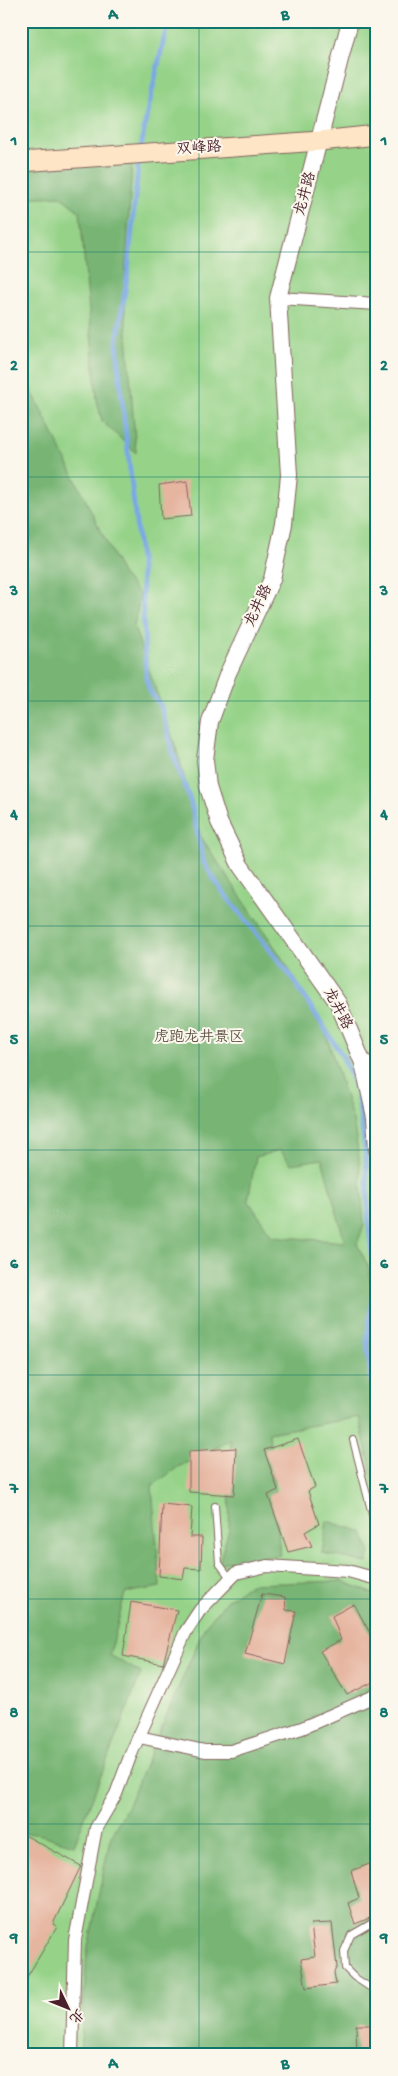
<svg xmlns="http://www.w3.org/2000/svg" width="398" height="2076" font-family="'Gochi Hand','LXGW WenKai TC',sans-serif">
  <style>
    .green { fill: #96d389; stroke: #70795a }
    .forest { fill: #78b575; stroke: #616a50; fill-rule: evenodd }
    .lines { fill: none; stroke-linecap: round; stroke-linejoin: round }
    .stream { stroke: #7aa8e3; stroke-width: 5 }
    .building { fill: #e6b5a0 }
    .service-casing { stroke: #83625d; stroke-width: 8 }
    .minor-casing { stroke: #83625d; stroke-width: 14 }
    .tertiary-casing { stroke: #83625d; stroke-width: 18 }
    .secondary-casing { stroke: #83625d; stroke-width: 21 }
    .service { stroke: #fff; stroke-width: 6 }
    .minor { stroke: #fff; stroke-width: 12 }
    .tertiary { stroke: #fff; stroke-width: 16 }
    .secondary { stroke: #fde5c5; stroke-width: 19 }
    .grid { fill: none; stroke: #0f766e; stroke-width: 1; stroke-opacity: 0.55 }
    .labels { text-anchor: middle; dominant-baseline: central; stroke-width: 4; stroke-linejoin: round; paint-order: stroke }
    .street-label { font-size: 15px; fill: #4a1f2b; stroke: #fbf7ec }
    .park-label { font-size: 15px; fill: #615547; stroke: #fbf7ec }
    .neatline { fill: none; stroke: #0f766e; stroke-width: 2 }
    .grid-label { font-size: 16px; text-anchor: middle; font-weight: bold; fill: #0f766e }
  </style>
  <rect width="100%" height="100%" fill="#fbf7ec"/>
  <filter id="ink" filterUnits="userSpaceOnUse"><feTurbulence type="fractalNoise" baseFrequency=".02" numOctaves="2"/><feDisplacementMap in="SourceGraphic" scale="10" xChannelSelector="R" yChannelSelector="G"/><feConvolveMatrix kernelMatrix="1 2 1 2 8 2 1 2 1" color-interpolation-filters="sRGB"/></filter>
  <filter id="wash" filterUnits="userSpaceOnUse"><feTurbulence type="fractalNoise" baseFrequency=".0096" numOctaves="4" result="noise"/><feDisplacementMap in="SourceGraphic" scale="20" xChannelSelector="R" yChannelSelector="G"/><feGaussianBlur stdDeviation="1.12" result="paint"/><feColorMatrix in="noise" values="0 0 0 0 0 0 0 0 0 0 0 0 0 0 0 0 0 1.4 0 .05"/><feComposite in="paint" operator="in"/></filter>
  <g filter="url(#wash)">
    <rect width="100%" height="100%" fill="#edb"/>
    <rect class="green" x="21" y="21" width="356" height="2034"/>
    <g class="forest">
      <polygon points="21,153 92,154 132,164 124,294 136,453 102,421 97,400 80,212 60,196 21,198"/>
      <path d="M21 369 122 574 140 595 134 627 176 748 201 837 284 961 323 1024 353 1121 359 1156 364 1225 357 1244 369 1268 377 1347V1495L359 1417 269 1433 280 1555 219 1563 229 1529 231 1440 178 1467 152 1486 160 1587 125 1593 110 1655 141 1673 74 1845 38 1834 21 1833ZM280 1150 291 1164 322 1159 345 1242 272 1236 248 1200 256 1157Z"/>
      <polygon points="327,1521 363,1532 370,1553 367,1563 322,1553"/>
      <polygon points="342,1581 374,1594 377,1597 377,2055 80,2055 87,1952 110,1839 128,1805 205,1626 227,1600 250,1584"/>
    </g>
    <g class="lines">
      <polyline class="stream" points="168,21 146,118 138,166 128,271 117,342 121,391 141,567 146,676 150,692 161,706 173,753 191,803 204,863 219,887 291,976 343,1057 357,1091 366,1157 369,1227 374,1280 367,1343 371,1380 377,1396"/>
    </g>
    <g id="blocks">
      <g class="building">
        <polygon points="187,481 191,516 161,519 159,485"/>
        <polygon points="298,1439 315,1487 308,1491 319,1524 305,1532 312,1546 288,1552 268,1495 278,1490 264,1450"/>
        <polygon points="236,1448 234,1495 189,1492 189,1451"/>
        <polygon points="162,1504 192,1507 190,1537 202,1537 201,1569 185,1568 183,1579 159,1576"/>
        <polygon points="262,1594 285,1597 286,1610 296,1611 285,1664 245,1654"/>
        <polygon points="131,1602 177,1610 163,1664 123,1656"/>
        <polygon points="354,1604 377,1646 377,1680 347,1695 320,1651 341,1640 332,1616"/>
        <polygon points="21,1833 81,1866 53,1924 57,1927 21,1987"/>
        <polygon points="372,1863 377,1881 377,1915 355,1924 348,1903 359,1898 351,1871"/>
        <polygon points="332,1923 337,1967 334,1972 336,1984 306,1988 301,1959 315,1957 311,1924"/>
        <polygon points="356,2025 377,2025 377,2055 357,2055"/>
      </g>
    </g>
  </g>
  <g filter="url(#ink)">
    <use href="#blocks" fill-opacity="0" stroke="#83625d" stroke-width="1"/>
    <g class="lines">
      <g class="service-casing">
        <g id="service">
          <polyline points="353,1440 377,1534"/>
          <polyline points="215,1506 219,1563 230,1578"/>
          <polyline points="377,1920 351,1935 344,1951 345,1968 354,1977 377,1992"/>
        </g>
      </g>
      <g class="minor-casing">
        <g id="minor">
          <polyline points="278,298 377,304"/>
          <polyline points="363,1063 377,1062"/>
          <polyline points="139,1737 205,1751 231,1751 302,1728 377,1695"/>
          <polyline points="72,2055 75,1940 96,1828 116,1794 131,1754 186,1631 200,1610 236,1573 267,1566 348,1571 377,1579"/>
        </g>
      </g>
      <g class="tertiary-casing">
        <polyline id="tertiary" points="350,21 278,298 289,475 284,524 272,579 228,673 210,722 205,760 208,787 219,822 240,865 338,1003 363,1063 375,1117 377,1150"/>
      </g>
      <g class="secondary-casing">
        <polyline id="secondary" points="21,162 320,141 377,135"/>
      </g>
      <use href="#service" class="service"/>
      <use href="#minor" class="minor"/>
      <use href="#tertiary" class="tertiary"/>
      <use href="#secondary" class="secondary"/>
    </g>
  </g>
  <path class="grid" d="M199 21V2055M21 252H377M21 477H377M21 701H377M21 926H377M21 1150H377M21 1375H377M21 1599H377M21 1824H377"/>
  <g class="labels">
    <g class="street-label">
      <text transform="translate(199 149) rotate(-4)">双峰路</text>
      <text transform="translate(306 194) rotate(-75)">龙井路</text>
      <text transform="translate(259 606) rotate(-65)">龙井路</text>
      <text transform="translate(337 1009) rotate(62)">龙井路</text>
    </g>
    <g class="park-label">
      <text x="199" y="1038">虎跑龙井景区</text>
    </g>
  </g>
  <rect width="398" height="2076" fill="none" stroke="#fbf7ec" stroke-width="55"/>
  <g transform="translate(68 2008) rotate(133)" stroke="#fbf7ec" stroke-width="4" paint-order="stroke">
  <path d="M0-4L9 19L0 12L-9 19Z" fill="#4a1f2b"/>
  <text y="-8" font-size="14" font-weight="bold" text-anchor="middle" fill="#4a1f2b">北</text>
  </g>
  <rect x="28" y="28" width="342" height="2020" class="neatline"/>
  <g class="grid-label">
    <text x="113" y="19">A</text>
    <text x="285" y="19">B</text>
    <text x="14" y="145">1</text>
    <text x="384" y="145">1</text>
    <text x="14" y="370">2</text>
    <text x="384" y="370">2</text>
    <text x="14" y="595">3</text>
    <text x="384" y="595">3</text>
    <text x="14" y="819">4</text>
    <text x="384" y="819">4</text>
    <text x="14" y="1044">5</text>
    <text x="384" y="1044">5</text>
    <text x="14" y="1268">6</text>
    <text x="384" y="1268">6</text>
    <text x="14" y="1493">7</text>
    <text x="384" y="1493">7</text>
    <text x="14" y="1717">8</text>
    <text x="384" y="1717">8</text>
    <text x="14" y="1942">9</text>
    <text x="384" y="1942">9</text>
    <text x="113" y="2068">A</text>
    <text x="285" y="2068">B</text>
  </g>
</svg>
